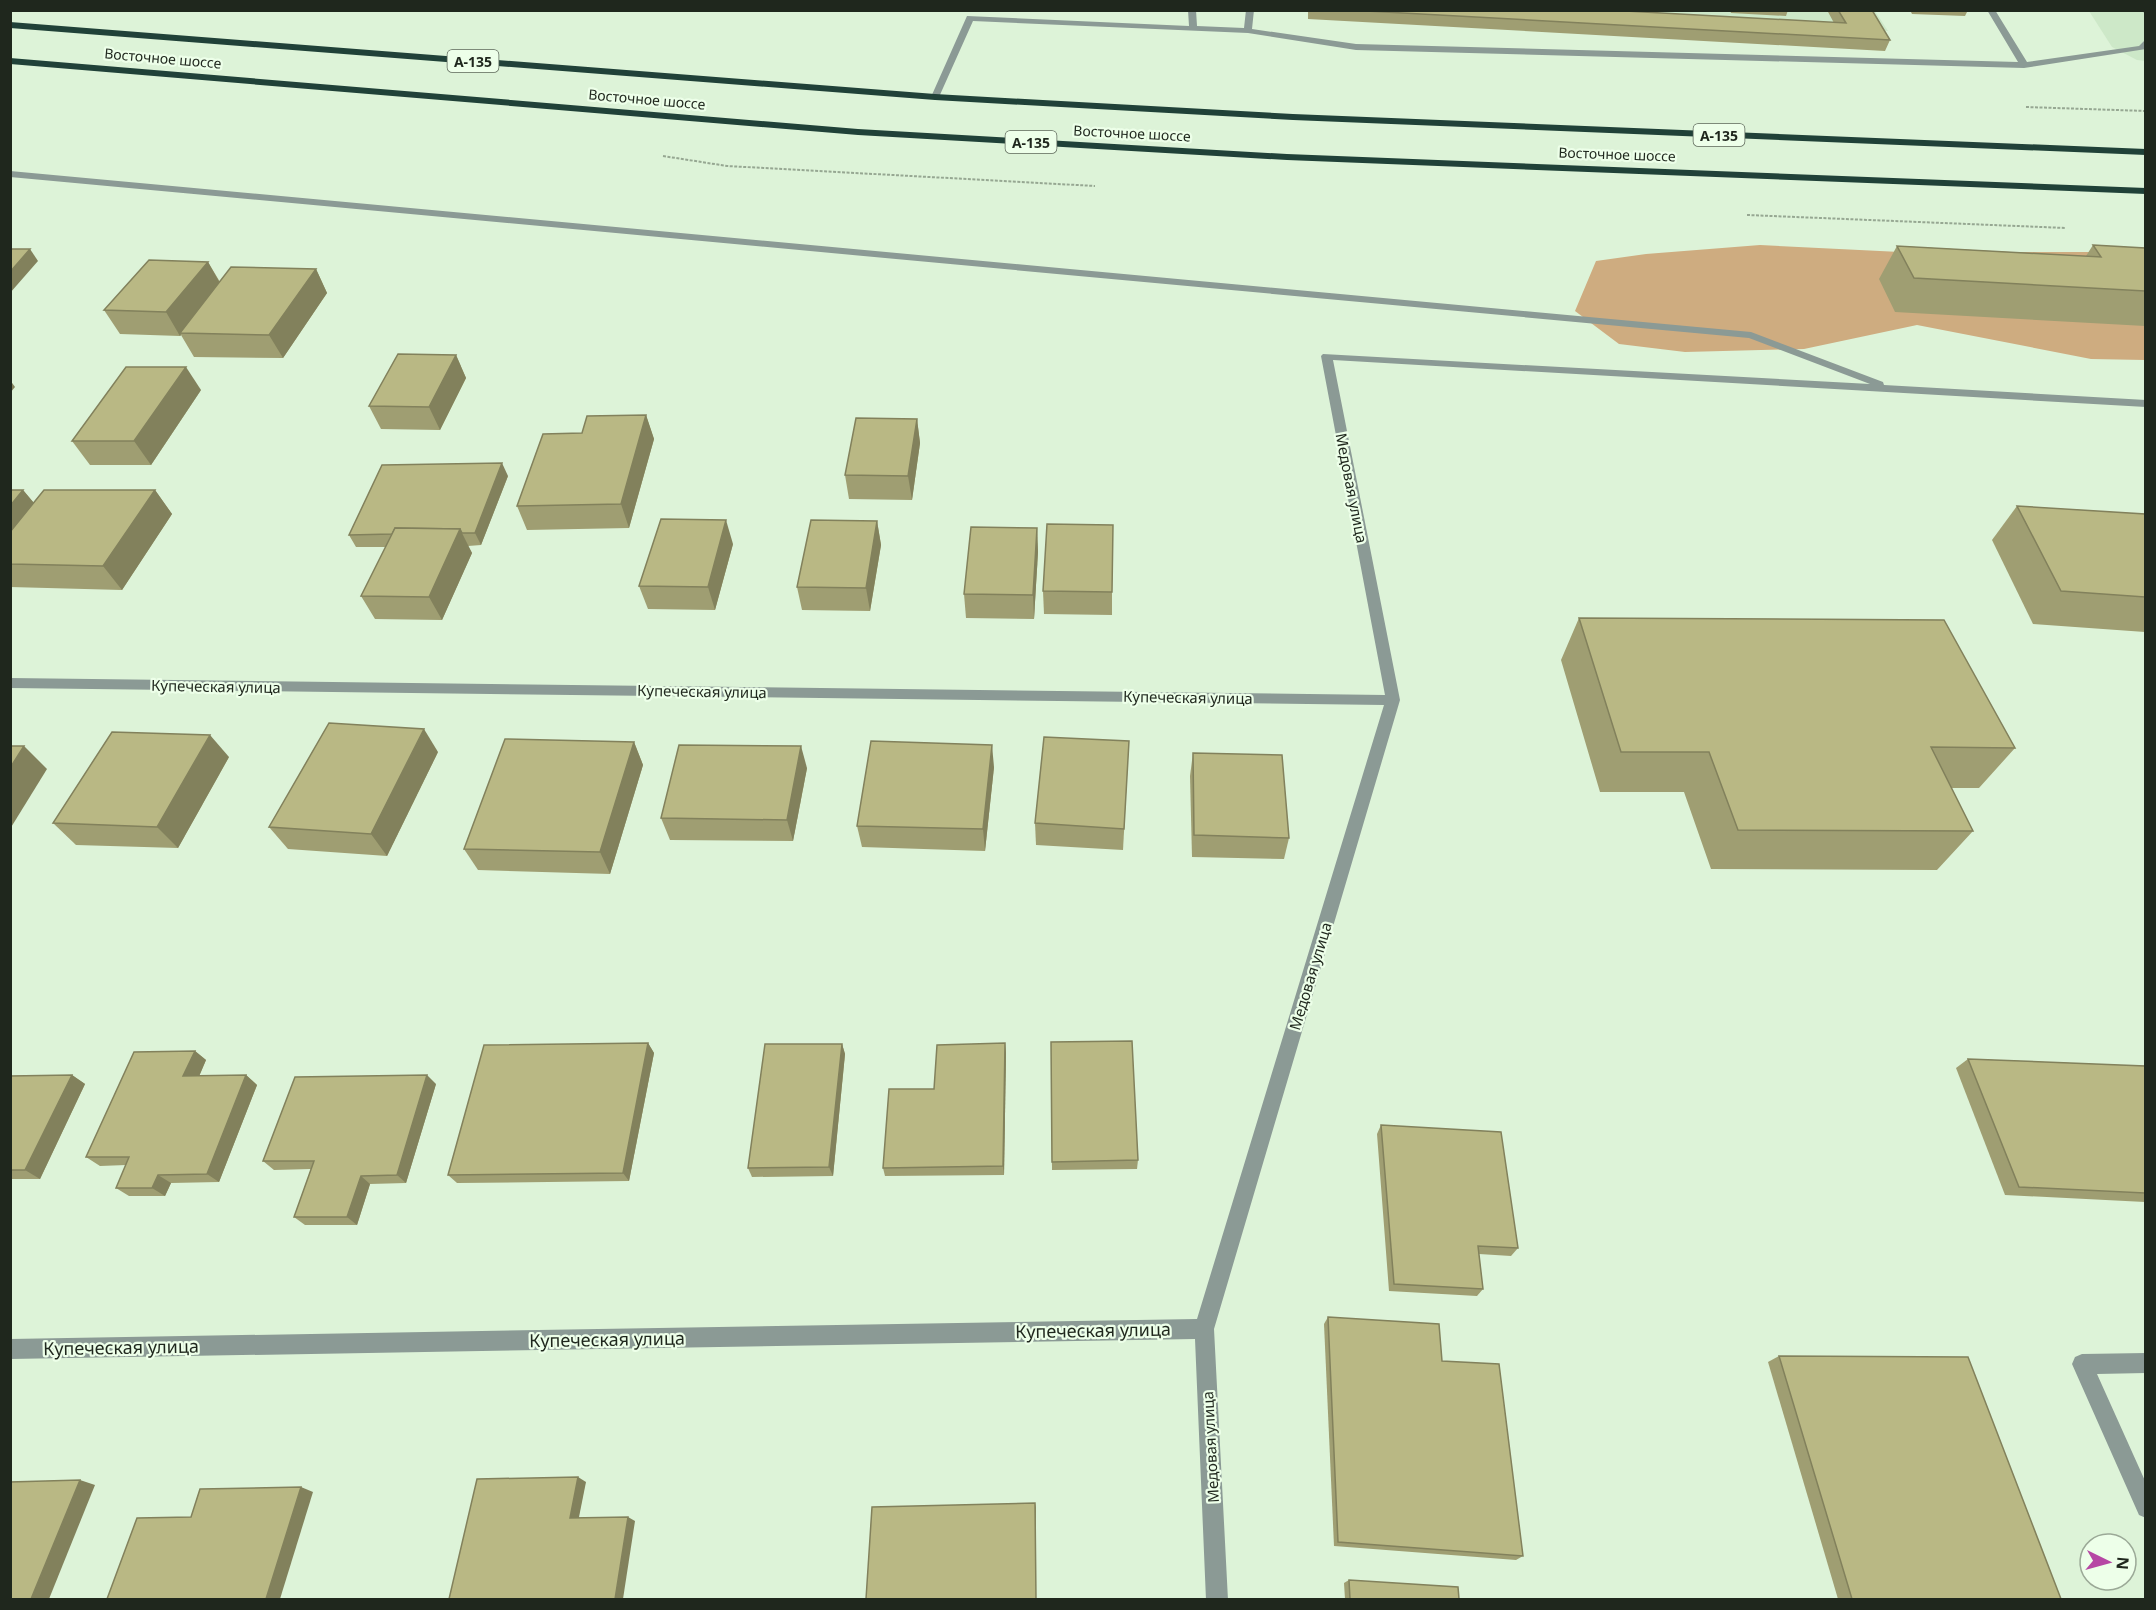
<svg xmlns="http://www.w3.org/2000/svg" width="2156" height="1610" font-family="'Noto Sans',sans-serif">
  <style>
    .built { fill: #cde8c8 }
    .forest { fill: #ceac80 }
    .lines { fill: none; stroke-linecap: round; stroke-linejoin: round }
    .path { stroke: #96a792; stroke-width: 2; stroke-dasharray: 3 1.5; stroke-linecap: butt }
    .lane { fill: #8b9a95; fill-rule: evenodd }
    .street { fill: #8b9a95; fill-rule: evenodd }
    .highway { fill: #204138; fill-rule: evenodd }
    .wall { fill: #9f9e72 }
    .shaded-wall { fill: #82815c }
    .building { fill: #b9b884; stroke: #82815c; stroke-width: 1.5 }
    .labels { text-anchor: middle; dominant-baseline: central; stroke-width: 4.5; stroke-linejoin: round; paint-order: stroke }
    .far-street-label { font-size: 14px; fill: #1f271d; stroke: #edffe9 }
    .shield { fill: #edffe9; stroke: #5d685a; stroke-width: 1.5 }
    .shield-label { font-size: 14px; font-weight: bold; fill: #1f271d }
    .street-label { font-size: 15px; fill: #1f271d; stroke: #edffe9 }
    .near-street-label { font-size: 18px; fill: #1f271d; stroke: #edffe9 }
  </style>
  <rect width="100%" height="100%" fill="#ddf3d8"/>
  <g class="built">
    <polygon points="1501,11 1875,11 1888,31"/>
    <polygon points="2089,11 2145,11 2145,61 2137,60 2112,47"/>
  </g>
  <polygon class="forest" points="1760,245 1900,252 2145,252 2145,360 2091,359 1917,325 1804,349 1685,352 1619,344 1575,311 1596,261 1646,254"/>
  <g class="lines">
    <g class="path">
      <polyline points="2026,107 2146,111"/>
      <polyline points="663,156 727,166 1095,186"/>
      <polyline points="1747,215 2066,228"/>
    </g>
    <g class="lane">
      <polygon points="1188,10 1196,10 1197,26 1244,28 1246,10 1254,10 1252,29 1356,44 2018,62 1987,10 1995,10 2027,62 2139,46 2146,39 2146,49 2024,68 1356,50 1248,33 973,21 939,97 935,100 931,97 967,16 1189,26"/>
      <polygon points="2140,10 2146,10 2146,14"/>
    </g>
    <g class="street">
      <polygon points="10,171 1751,332 1883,382 1884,385 2146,400 2146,407 1333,360 1400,700 1214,1329 1228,1600 1206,1600 1195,1339 10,1359 10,1339 1197,1319 1384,705 10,688 10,678 1385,695 1321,356 1323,354 1870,384 1749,338 10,177"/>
      <polygon points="2146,1353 2146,1373 2097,1374 2146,1483 2146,1518 2139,1515 2072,1364 2075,1357 2082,1354"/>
    </g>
    <g class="highway">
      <polygon points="10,22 935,94 1293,114 2146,149 2146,155 1293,120 935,100 10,28"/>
      <polygon points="10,58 858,129 1287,154 2146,188 2146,194 1287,160 858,135 10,64"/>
    </g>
  </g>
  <g class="wall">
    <polygon points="1308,10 1607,10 1834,23 1827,10 1872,10 1890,40 1885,51 1308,19"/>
    <polygon points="1730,10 1788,10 1786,16 1731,13"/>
    <polygon points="1910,10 1968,10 1965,16 1912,14"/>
    <polygon points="2093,245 2145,248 2145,326 1895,312 1879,279 1897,246 2086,256"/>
    <polygon points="208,262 220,282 316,269 327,293 283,358 194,357 181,335 180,336 120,334 104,310"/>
    <polygon points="456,355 466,378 440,430 381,429 369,406"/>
    <polygon points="201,390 151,465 90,465 72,441"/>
    <polygon points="646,415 654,439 629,528 527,530 517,506 582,433"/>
    <polygon points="917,419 920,443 912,500 849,499 845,475"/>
    <polygon points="508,476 481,545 468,546 472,553 442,620 375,619 361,596 386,547 356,547 349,535"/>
    <polygon points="10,490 23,490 34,503 155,490 172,514 122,590 10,587"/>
    <polygon points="2017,506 2145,514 2145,632 2033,624 1992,540"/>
    <polygon points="877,521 881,545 870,611 802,610 797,587"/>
    <polygon points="1037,528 1038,552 1034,619 966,618 964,594"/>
    <polygon points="733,544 715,610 648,609 639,586"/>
    <polygon points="1043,591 1112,592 1112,615 1044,614"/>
    <polygon points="1579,618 2015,748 1979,788 1951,788 1973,831 1937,870 1711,869 1684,792 1600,792 1561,660"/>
    <polygon points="1129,741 1123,850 1036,845 1035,823"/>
    <polygon points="634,742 643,765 610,874 478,870 464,849"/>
    <polygon points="438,752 387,856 288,849 269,827"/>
    <polygon points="1193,753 1289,838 1284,859 1192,857 1190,776"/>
    <polygon points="229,757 178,848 76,845 53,823"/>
    <polygon points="994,767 985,851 862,847 857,826"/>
    <polygon points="807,768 793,841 670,840 661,818"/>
    <polygon points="1051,1042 1138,1160 1137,1169 1052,1170"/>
    <polygon points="648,1043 654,1053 629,1181 457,1183 448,1175"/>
    <polygon points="1005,1043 1006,1053 1004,1175 885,1176 883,1168 934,1089"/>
    <polygon points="842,1044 845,1054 833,1176 752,1177 748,1168"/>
    <polygon points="195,1051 206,1060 199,1076 246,1075 257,1085 219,1182 171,1183 165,1196 129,1196 116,1188 126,1165 100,1166 86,1157"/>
    <polygon points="1968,1059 2145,1066 2145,1202 2005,1195 1956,1068"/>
    <polygon points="72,1075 85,1084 40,1179 10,1179 10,1076"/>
    <polygon points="436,1084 406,1183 370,1184 357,1225 305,1225 294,1217 311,1169 274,1170 263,1161"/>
    <polygon points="1381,1125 1518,1248 1511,1256 1479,1254 1483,1289 1477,1296 1389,1291 1377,1134"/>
    <polygon points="1328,1317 1523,1556 1516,1560 1334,1546 1324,1324"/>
    <polygon points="1779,1356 2061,1599 1838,1599 1768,1362"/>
    <polygon points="1349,1580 1459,1599 1345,1599 1344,1583"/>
  </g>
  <g class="shaded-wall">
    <polygon points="30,249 38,261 10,293 10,272"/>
    <polygon points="208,262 221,285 180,333 181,335 180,336 166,312"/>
    <polygon points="316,269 327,293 283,358 269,335"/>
    <polygon points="456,355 466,378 440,430 429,407"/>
    <polygon points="186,367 201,390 151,465 134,441"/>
    <polygon points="10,380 15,387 10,393"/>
    <polygon points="646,415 654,439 629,528 621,504"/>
    <polygon points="917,419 920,443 912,500 908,476"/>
    <polygon points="502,463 508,476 481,545 475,533"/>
    <polygon points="23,490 43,514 10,556 10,506"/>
    <polygon points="155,490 172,514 122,590 103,566"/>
    <polygon points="726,520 733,544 715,610 708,587"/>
    <polygon points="877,521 881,545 870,611 866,588"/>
    <polygon points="1037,528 1038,552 1034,619 1033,595"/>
    <polygon points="460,529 472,553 442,620 429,597"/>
    <polygon points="424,729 438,752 387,856 371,834"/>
    <polygon points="210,735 229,757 178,848 157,827"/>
    <polygon points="634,742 643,765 610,874 600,852"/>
    <polygon points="992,745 994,767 985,851 983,829"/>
    <polygon points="24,746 47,769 10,829 10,768"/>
    <polygon points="801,746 807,768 793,841 787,820"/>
    <polygon points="648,1043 654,1053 629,1181 623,1173"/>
    <polygon points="1005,1043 1006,1053 1004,1175 1003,1166"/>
    <polygon points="842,1044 845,1054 833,1176 829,1167"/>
    <polygon points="195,1051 206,1060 195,1086 183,1076"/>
    <polygon points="72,1075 85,1084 40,1179 25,1170"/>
    <polygon points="246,1075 257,1085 219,1182 207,1174"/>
    <polygon points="427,1075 436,1084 406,1183 397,1175"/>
    <polygon points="158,1175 171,1183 165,1196 152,1188"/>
    <polygon points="361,1176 370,1184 357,1225 347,1217"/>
    <polygon points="578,1477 586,1482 578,1522 570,1518"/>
    <polygon points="80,1480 95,1485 49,1599 31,1599"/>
    <polygon points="301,1487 313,1492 280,1599 266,1599"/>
    <polygon points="1035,1503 1036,1508 1036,1599"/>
    <polygon points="628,1517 635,1521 623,1599 615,1599"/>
  </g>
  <g class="building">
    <polygon points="1348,10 1607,10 1846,23 1838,10 1872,10 1890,40"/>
    <polygon points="2093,245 2145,248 2145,291 1914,278 1897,246 2101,257"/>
    <polygon points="10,249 30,249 10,272"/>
    <polygon points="149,260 208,262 166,312 104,310"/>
    <polygon points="231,267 316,269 269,335 180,333"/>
    <polygon points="398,354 456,355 429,407 369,406"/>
    <polygon points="126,367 186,367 134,441 72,441"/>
    <polygon points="646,415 621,504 517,506 543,434 582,433 587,416"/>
    <polygon points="856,418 917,419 908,476 845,475"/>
    <polygon points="502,463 475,533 462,533 460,529 395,528 392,534 349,535 382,465"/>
    <polygon points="10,490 23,490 10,506"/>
    <polygon points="44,490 155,490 103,566 10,564 10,532"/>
    <polygon points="2017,506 2145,514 2145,597 2061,591"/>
    <polygon points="661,519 726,520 708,587 639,586"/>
    <polygon points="811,520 877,521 866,588 797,587"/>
    <polygon points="1047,524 1113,525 1112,592 1043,591"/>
    <polygon points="971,527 1037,528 1033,595 964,594"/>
    <polygon points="395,528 460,529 429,597 361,596"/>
    <polygon points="1579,618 1944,620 2015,748 1931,747 1973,831 1738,830 1709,752 1621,752"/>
    <polygon points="329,723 424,729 371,834 269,827"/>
    <polygon points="112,732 210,735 157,827 53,823"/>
    <polygon points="1044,737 1129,741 1124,829 1035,823"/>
    <polygon points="505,739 634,742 600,852 464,849"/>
    <polygon points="871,741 992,745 983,829 857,826"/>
    <polygon points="679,745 801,746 787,820 661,818"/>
    <polygon points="10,746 24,746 10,768"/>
    <polygon points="1193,753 1282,755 1289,838 1194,835"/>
    <polygon points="1132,1041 1138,1160 1052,1162 1051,1042"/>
    <polygon points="648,1043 623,1173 448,1175 484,1045"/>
    <polygon points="1005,1043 1003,1166 883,1168 889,1089 934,1089 937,1045"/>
    <polygon points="765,1044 842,1044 829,1167 748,1168"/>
    <polygon points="195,1051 183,1076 246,1075 207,1174 158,1175 152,1188 116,1188 129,1157 86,1157 134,1052"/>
    <polygon points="1968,1059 2145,1066 2145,1193 2019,1187"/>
    <polygon points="72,1075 25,1170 10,1170 10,1076"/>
    <polygon points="427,1075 397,1175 361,1176 347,1217 294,1217 314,1161 263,1161 295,1077"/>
    <polygon points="1381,1125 1501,1132 1518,1248 1478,1246 1483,1289 1394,1284"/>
    <polygon points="1328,1317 1439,1324 1442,1361 1499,1364 1523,1556 1338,1542"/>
    <polygon points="1779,1356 1968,1357 2061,1599 1852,1599"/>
    <polygon points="578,1477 570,1518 628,1517 615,1599 449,1599 477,1479"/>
    <polygon points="80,1480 31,1599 10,1599 10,1482"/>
    <polygon points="301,1487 266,1599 107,1599 137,1518 191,1517 200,1489"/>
    <polygon points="1035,1503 1036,1599 866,1599 872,1507"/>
    <polygon points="1349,1580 1458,1587 1459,1599 1350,1599"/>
  </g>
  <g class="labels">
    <g class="far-street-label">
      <text transform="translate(163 58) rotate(5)">Восточное шоссе</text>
      <text transform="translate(647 99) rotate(5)">Восточное шоссе</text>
      <text transform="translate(1132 133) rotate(3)">Восточное шоссе</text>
      <text transform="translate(1617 154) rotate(2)">Восточное шоссе</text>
    </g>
    <g class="shield">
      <rect x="447.5" y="50" width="51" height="22" rx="4.5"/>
      <rect x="1693.5" y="124" width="51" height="22" rx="4.5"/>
      <rect x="1005.5" y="131" width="51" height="22" rx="4.5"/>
    </g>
    <g class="shield-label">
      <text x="473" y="61">А-135</text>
      <text x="1719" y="135">А-135</text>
      <text x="1031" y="142">А-135</text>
    </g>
    <g class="street-label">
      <text transform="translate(1352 488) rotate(79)">Медовая улица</text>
      <text transform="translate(216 686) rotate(1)">Купеческая улица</text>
      <text transform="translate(702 691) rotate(1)">Купеческая улица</text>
      <text transform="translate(1188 697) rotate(1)">Купеческая улица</text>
      <text transform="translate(1310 976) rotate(-73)">Медовая улица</text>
      <text transform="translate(1210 1447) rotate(-93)">Медовая улица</text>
    </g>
    <g class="near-street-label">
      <text transform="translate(1093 1330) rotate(-1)">Купеческая улица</text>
      <text transform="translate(607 1339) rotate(-1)">Купеческая улица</text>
      <text transform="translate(121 1347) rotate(-1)">Купеческая улица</text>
    </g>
  </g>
  <rect width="2156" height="1610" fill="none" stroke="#1f271d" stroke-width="24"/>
  <g transform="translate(2108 1562) rotate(95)"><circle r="28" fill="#edffe9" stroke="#9ba997" stroke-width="1.5"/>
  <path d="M0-4.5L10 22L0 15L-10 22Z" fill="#b647a4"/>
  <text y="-9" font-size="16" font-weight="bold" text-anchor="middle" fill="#1f271d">N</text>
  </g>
</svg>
